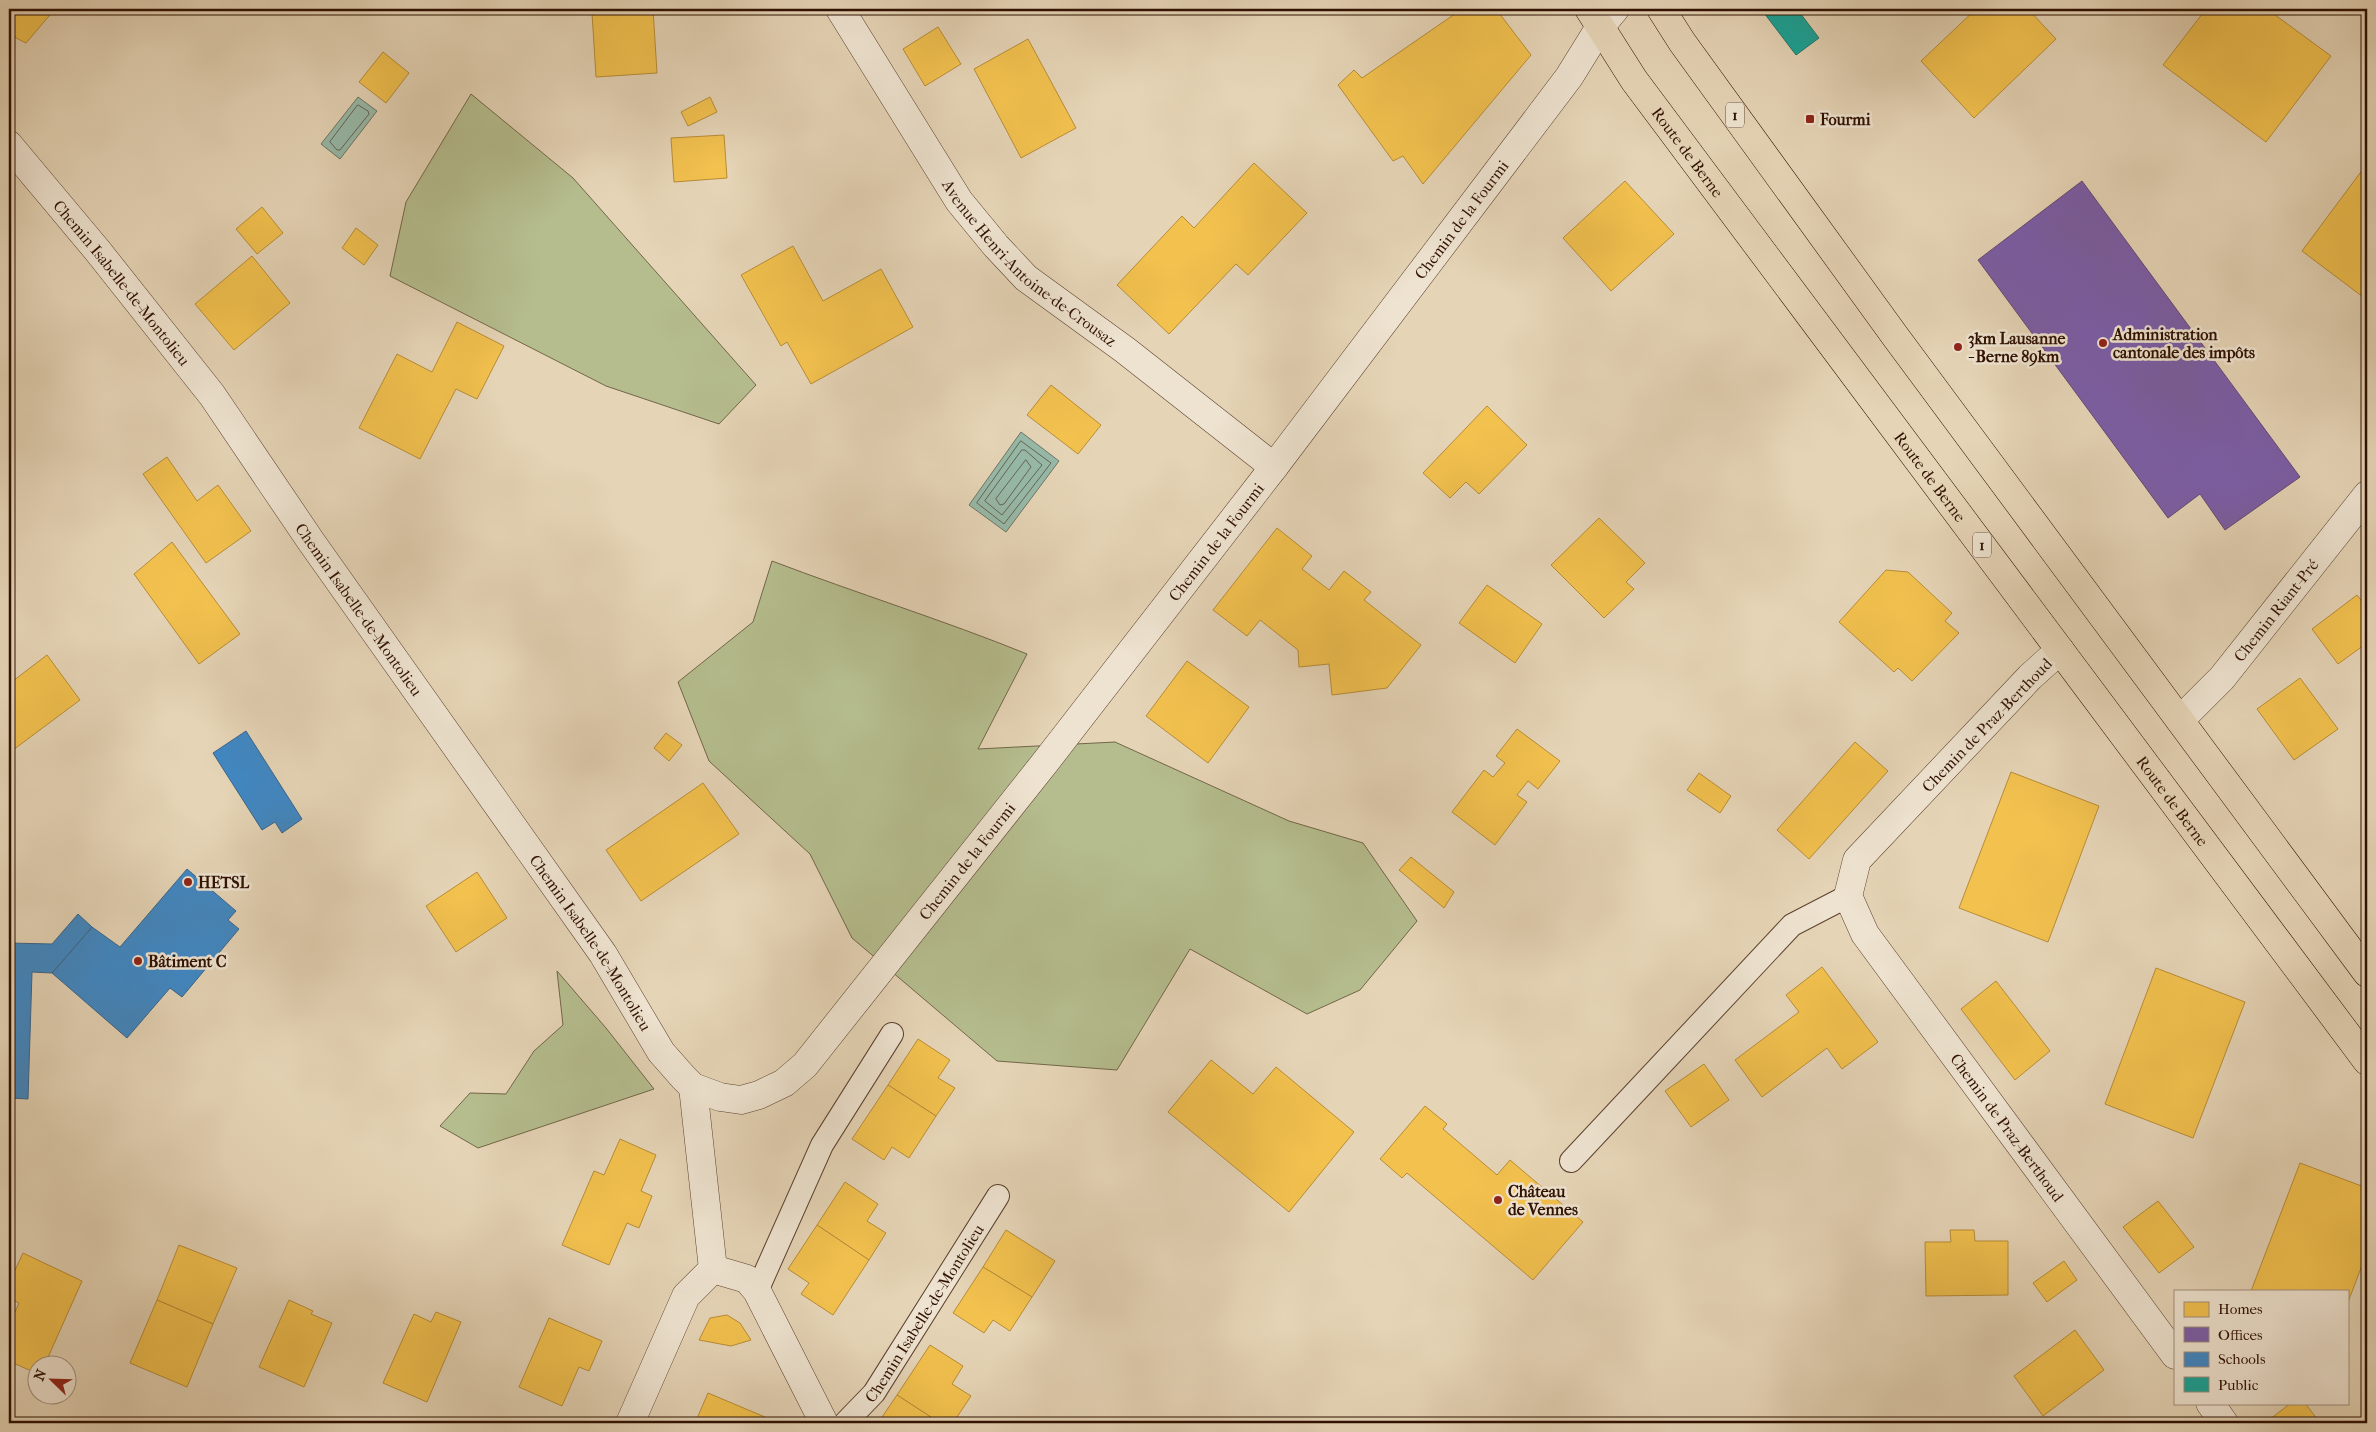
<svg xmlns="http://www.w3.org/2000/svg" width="2376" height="1432" font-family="'IM FELL French Canon',serif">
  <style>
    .green { fill: #b5bd8e; stroke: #726648 }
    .water { fill: #97b9a8; stroke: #6d7565 }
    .homes { fill: #f2c14e; stroke: #b88c37 }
    .offices { fill: #7b5ea7; stroke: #644775 }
    .schools { fill: #3f88c5; stroke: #3a648a }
    .public { fill: #17a398; stroke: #1e776b }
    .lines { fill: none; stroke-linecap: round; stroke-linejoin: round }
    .shore { stroke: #636454; stroke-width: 1 }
    .service-casing { stroke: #5c412e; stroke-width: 24 }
    .minor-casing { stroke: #5c412e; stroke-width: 29 }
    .primary-casing { stroke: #2f1001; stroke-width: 29 }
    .service { stroke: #eee3d0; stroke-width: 22 }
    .minor { stroke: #eee3d0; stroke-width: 28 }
    .primary { stroke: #e5d4b6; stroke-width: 28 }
    .poi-dot { fill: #8f2418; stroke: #eee3d0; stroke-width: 2 }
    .labels { text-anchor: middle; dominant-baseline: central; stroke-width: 5; stroke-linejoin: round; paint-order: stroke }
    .shield { fill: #eee3d0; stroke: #684f3f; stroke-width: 1 }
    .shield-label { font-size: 15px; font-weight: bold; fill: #2f1001 }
    .poi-label { font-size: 16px; font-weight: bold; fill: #2f1001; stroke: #eee3d0; text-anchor: start }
    .street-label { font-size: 16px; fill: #2f1001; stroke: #eee3d0 }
  </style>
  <rect width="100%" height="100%" fill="#e5d4b6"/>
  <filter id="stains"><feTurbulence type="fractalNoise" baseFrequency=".004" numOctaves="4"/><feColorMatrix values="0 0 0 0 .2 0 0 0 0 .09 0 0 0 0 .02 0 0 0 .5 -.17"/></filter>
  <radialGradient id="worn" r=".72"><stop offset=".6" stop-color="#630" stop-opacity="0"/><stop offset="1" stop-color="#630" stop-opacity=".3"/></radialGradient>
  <g class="green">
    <polygon points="471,94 573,178 756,385 719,424 606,386 390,276 406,202"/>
    <path d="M772 561C856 593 943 620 1027 654L978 749 1115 742 1289 821 1363 843 1417 921 1360 990 1307 1014 1190 949 1117 1070 997 1061 852 938 810 854 709 761 678 682 753 622Z"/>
    <polygon points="557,971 606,1028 654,1089 478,1148 440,1126 470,1093 506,1094 534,1051 563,1025"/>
  </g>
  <g class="water">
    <polygon points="358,97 377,111 340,159 321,144"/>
    <polygon points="1021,432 1059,461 1006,532 969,505"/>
  </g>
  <g class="homes">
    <polygon points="14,9 55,9 26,43 16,38 9,28 9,13"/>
    <polygon points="653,9 657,73 596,77 592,13"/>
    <polygon points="1462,9 1496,9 1531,55 1423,184 1403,156 1393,161 1338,85 1354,70 1362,78"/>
    <polygon points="1976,9 2028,9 2056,39 1974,118 1921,61"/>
    <polygon points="2206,9 2267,9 2331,56 2266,142 2163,65"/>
    <polygon points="938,27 961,64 925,86 903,49"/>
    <polygon points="1028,39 1076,128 1021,158 974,69"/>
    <polygon points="383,52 409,73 386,103 359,82"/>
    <polygon points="710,97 717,112 688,126 681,112"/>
    <polygon points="724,135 727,178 674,182 671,138"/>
    <polygon points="1254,163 1307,213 1248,275 1236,264 1169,334 1117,285 1182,216 1194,228"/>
    <polygon points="2366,165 2367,166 2367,300 2302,251"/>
    <polygon points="1625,181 1674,234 1611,291 1563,238"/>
    <polygon points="262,207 283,233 257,254 236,229"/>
    <polygon points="356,228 378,245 364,265 342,248"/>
    <polygon points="793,246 823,301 881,269 913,327 811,384 787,342 781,346 741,275"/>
    <polygon points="252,256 290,303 234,350 195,304"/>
    <polygon points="457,322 504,346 477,399 456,389 420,459 359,428 397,354 432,372"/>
    <polygon points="1051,385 1101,425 1078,454 1027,415"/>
    <polygon points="1487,406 1527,445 1479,494 1466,482 1450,498 1423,473"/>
    <polygon points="167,457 197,501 218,485 251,531 206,563 143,474"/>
    <polygon points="1599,518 1645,563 1626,582 1634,589 1604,618 1551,565"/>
    <polygon points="1277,528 1312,556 1302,569 1329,590 1344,571 1371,592 1364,600 1421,645 1387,688 1332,695 1329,664 1299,667 1298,650 1260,620 1247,636 1213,610"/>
    <polygon points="172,542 240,634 199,664 134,574"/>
    <polygon points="1886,570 1908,572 1952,613 1945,621 1959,633 1912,681 1898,668 1894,672 1839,622"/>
    <polygon points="1487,585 1542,624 1515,663 1459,623"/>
    <polygon points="2357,595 2367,608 2367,643 2338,664 2312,629"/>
    <polygon points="47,655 80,700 13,750 9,744 9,684"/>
    <polygon points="1187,661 1249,707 1208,763 1146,716"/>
    <polygon points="2300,678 2338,729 2294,760 2257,709"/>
    <polygon points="1517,729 1560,761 1538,789 1528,781 1517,795 1527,802 1495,845 1452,812 1484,770 1493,777 1505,763 1496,756"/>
    <polygon points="666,733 682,745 669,761 654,748"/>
    <polygon points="1855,742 1888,771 1809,859 1777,830"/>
    <polygon points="2011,772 2099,806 2048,942 1959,908"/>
    <polygon points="1699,773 1731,796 1720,813 1687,790"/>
    <polygon points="703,783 739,834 641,901 606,850"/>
    <polygon points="1411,857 1454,892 1444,908 1399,870"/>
    <polygon points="477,872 507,918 456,952 426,906"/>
    <polygon points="1822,967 1878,1042 1842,1069 1827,1048 1762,1097 1735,1060 1799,1012 1786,995"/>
    <polygon points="2156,968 2245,1002 2193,1138 2105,1104"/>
    <polygon points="1996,981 2050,1051 2015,1080 1961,1009"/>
    <polygon points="918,1039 950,1060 938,1078 955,1088 936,1116 888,1085"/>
    <polygon points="1211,1060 1253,1094 1276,1067 1354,1132 1289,1212 1168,1112"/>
    <polygon points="1704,1064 1729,1100 1691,1127 1665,1091"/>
    <polygon points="888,1085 936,1116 909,1158 892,1147 884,1160 852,1139"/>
    <polygon points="1425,1106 1447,1124 1443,1129 1497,1175 1510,1160 1583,1222 1533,1280 1407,1173 1402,1178 1380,1159"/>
    <polygon points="620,1139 656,1155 641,1191 652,1196 639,1228 627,1223 609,1265 562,1245 594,1171 604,1175"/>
    <polygon points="2300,1163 2367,1188 2367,1252 2347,1305 2347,1291 2251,1291"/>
    <polygon points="845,1182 878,1204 867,1221 886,1233 869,1260 817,1225"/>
    <polygon points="2158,1201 2194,1247 2159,1273 2123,1227"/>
    <polygon points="817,1225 869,1260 833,1315 801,1294 809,1283 788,1269"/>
    <polygon points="1006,1230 1055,1261 1032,1297 983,1267"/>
    <polygon points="1950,1230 1974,1230 1975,1241 2008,1241 2008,1295 1926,1296 1925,1242 1951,1242"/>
    <polygon points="179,1245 237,1268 213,1324 157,1300"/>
    <polygon points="23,1253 82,1281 45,1364 38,1364 38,1374 9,1361 9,1326 19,1303 9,1298 9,1283"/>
    <polygon points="2064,1261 2077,1280 2047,1302 2033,1283"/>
    <polygon points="983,1267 1032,1297 1010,1331 993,1320 984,1333 953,1313"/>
    <polygon points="157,1300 213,1324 187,1387 130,1363"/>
    <polygon points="289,1300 313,1311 311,1314 332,1323 304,1387 259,1367"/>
    <polygon points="436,1312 461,1322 427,1402 383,1383 414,1314 431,1322"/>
    <polygon points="727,1315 740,1323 751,1340 731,1346 699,1340 710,1318"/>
    <polygon points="549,1318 602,1341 589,1371 579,1367 562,1406 519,1387"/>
    <polygon points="2075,1330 2104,1370 2043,1416 2014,1376"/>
    <polygon points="930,1345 963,1366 952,1384 971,1396 953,1423 940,1423 897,1395"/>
    <polygon points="708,1393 765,1417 763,1423 695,1423"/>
    <polygon points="897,1395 940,1423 878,1423"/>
    <polygon points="2291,1403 2305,1403 2320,1423 2265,1423"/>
  </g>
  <polygon class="offices" points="2082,181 2300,477 2225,530 2200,494 2168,518 1978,260"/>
  <g class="schools">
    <polygon points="246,731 302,819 282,833 275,822 262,830 213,753"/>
    <polygon points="187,869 236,911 228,920 239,929 182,997 170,988 127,1038 52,973 92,927 120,947"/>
    <polygon points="78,914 92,927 52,973 32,972 28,1099 9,1098 9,943 52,944"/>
  </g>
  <polygon class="public" points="1761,9 1797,9 1819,38 1796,55"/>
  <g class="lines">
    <g class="shore">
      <polygon points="358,105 368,111 369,114 340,150 337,150 330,142"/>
      <polygon points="1021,441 1051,463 1004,524 977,503"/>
      <polygon points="1022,450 1025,450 1042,465 1002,515 985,501"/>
      <polygon points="1026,460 1031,467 1004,504 1000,505 996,499"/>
    </g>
    <g class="service-casing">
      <g id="service">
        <polyline points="1571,1161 1792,925 1848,896"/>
        <polyline points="757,1291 822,1145 892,1034"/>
        <path id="s1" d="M845 1423 874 1393 998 1196"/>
      </g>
    </g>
    <g class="minor-casing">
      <g id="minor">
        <path id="s2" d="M840 9 959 201 996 246 1026 278 1125 350 1274 467"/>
        <path id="s3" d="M9 145 97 250 212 395 310 540 603 954 661 1052 683 1077 693 1087 720 1097 741 1100 759 1095 784 1083 805 1065 1047 760 1274 467 1569 77 1600 27 1615 9"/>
        <path id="s4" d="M2060 650 2030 677 1857 860 1848 896 1865 934 2175 1355"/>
        <path id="s5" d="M2180 720 2222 678 2367 495"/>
        <polyline points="693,1087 713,1269"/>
        <polyline points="713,1269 747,1279 757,1291 824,1423"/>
        <polyline points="2210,1403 2224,1423"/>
        <polyline points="630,1423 686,1296 713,1269"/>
      </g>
    </g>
    <g class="primary-casing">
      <g id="primary">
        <path id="s6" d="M1589 9 1634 80 2367 1061"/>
        <polyline points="1661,9 1682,42 1895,336 2367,973"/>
      </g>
    </g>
    <use href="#service" class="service"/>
    <use href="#minor" class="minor"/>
    <use href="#primary" class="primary"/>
  </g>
  <g class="poi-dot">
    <rect x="1805" y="114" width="10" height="10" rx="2.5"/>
    <circle cx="2103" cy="343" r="5"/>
    <circle cx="1958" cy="347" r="5"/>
    <circle cx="188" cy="882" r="5"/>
    <circle cx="138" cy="961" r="5"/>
    <circle cx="1498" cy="1200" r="5"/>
  </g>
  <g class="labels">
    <g class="shield">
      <rect x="1726" y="102.5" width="18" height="25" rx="4"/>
      <rect x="1973" y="532.5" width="18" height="25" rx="4"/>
    </g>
    <g class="shield-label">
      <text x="1735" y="115">1</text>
      <text x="1982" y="545">1</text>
    </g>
    <g class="poi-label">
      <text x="1820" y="119">Fourmi</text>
      <text x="2113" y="334">Administration<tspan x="2113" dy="18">cantonale des impôts</tspan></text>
      <text x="1968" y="338">3km Lausanne<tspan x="1968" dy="18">- Berne 89km</tspan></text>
      <text x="198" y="882">HETSL</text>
      <text x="148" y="961">Bâtiment C</text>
      <text x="1508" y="1191">Château<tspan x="1508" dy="18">de Vennes</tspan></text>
    </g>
    <g class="street-label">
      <text stroke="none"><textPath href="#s6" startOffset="174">Route de Berne</textPath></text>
      <text stroke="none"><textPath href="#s3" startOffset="2360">Chemin de la Fourmi</textPath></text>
      <text stroke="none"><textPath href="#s2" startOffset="320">Avenue Henri-Antoine-de-Crousaz</textPath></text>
      <text stroke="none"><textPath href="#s3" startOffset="178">Chemin Isabelle-de-Montolieu</textPath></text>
      <text stroke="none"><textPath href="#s6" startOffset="579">Route de Berne</textPath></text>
      <text stroke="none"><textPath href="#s3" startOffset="1955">Chemin de la Fourmi</textPath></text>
      <text stroke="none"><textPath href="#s3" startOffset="582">Chemin Isabelle-de-Montolieu</textPath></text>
      <text stroke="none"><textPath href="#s5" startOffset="146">Chemin Riant-Pré</textPath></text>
      <text transform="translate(1987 725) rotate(-46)">Chemin de Praz-Berthoud</text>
      <text stroke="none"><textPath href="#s6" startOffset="984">Route de Berne</textPath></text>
      <text stroke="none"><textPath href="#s3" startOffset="1550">Chemin de la Fourmi</textPath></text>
      <text stroke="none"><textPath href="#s3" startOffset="988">Chemin Isabelle-de-Montolieu</textPath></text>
      <text stroke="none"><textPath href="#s4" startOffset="611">Chemin de Praz-Berthoud</textPath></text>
      <text stroke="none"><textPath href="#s1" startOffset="136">Chemin Isabelle-de-Montolieu</textPath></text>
    </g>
  </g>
  <rect width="2376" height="1432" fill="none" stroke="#e5d4b6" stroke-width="30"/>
  <rect x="10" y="10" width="2356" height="1412" fill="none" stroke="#2f1001" stroke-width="2.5"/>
  <rect x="15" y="15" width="2346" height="1402" fill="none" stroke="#2f1001"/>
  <rect x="2174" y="1290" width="175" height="115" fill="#eee3d0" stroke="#a28f7d"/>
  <rect x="2184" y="1302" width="25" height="15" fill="#f2c14e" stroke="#a28f7d"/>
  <text x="2218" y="1314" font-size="15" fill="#2f1001">Homes</text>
  <rect x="2184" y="1327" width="25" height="15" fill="#7b5ea7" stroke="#a28f7d"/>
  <text x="2218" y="1340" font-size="15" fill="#2f1001">Offices</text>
  <rect x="2184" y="1352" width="25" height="15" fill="#3f88c5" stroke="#a28f7d"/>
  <text x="2218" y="1364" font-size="15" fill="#2f1001">Schools</text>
  <rect x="2184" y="1377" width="25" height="15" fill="#17a398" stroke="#a28f7d"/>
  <text x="2218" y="1390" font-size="15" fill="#2f1001">Public</text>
  <g transform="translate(52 1380) rotate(293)"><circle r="24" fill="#eee3d0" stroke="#a28f7d"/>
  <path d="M0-4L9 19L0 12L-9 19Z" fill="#8f2418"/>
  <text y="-8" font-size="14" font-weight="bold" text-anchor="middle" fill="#2f1001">N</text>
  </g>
  <rect width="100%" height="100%" filter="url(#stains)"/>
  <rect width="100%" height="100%" fill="url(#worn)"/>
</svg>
